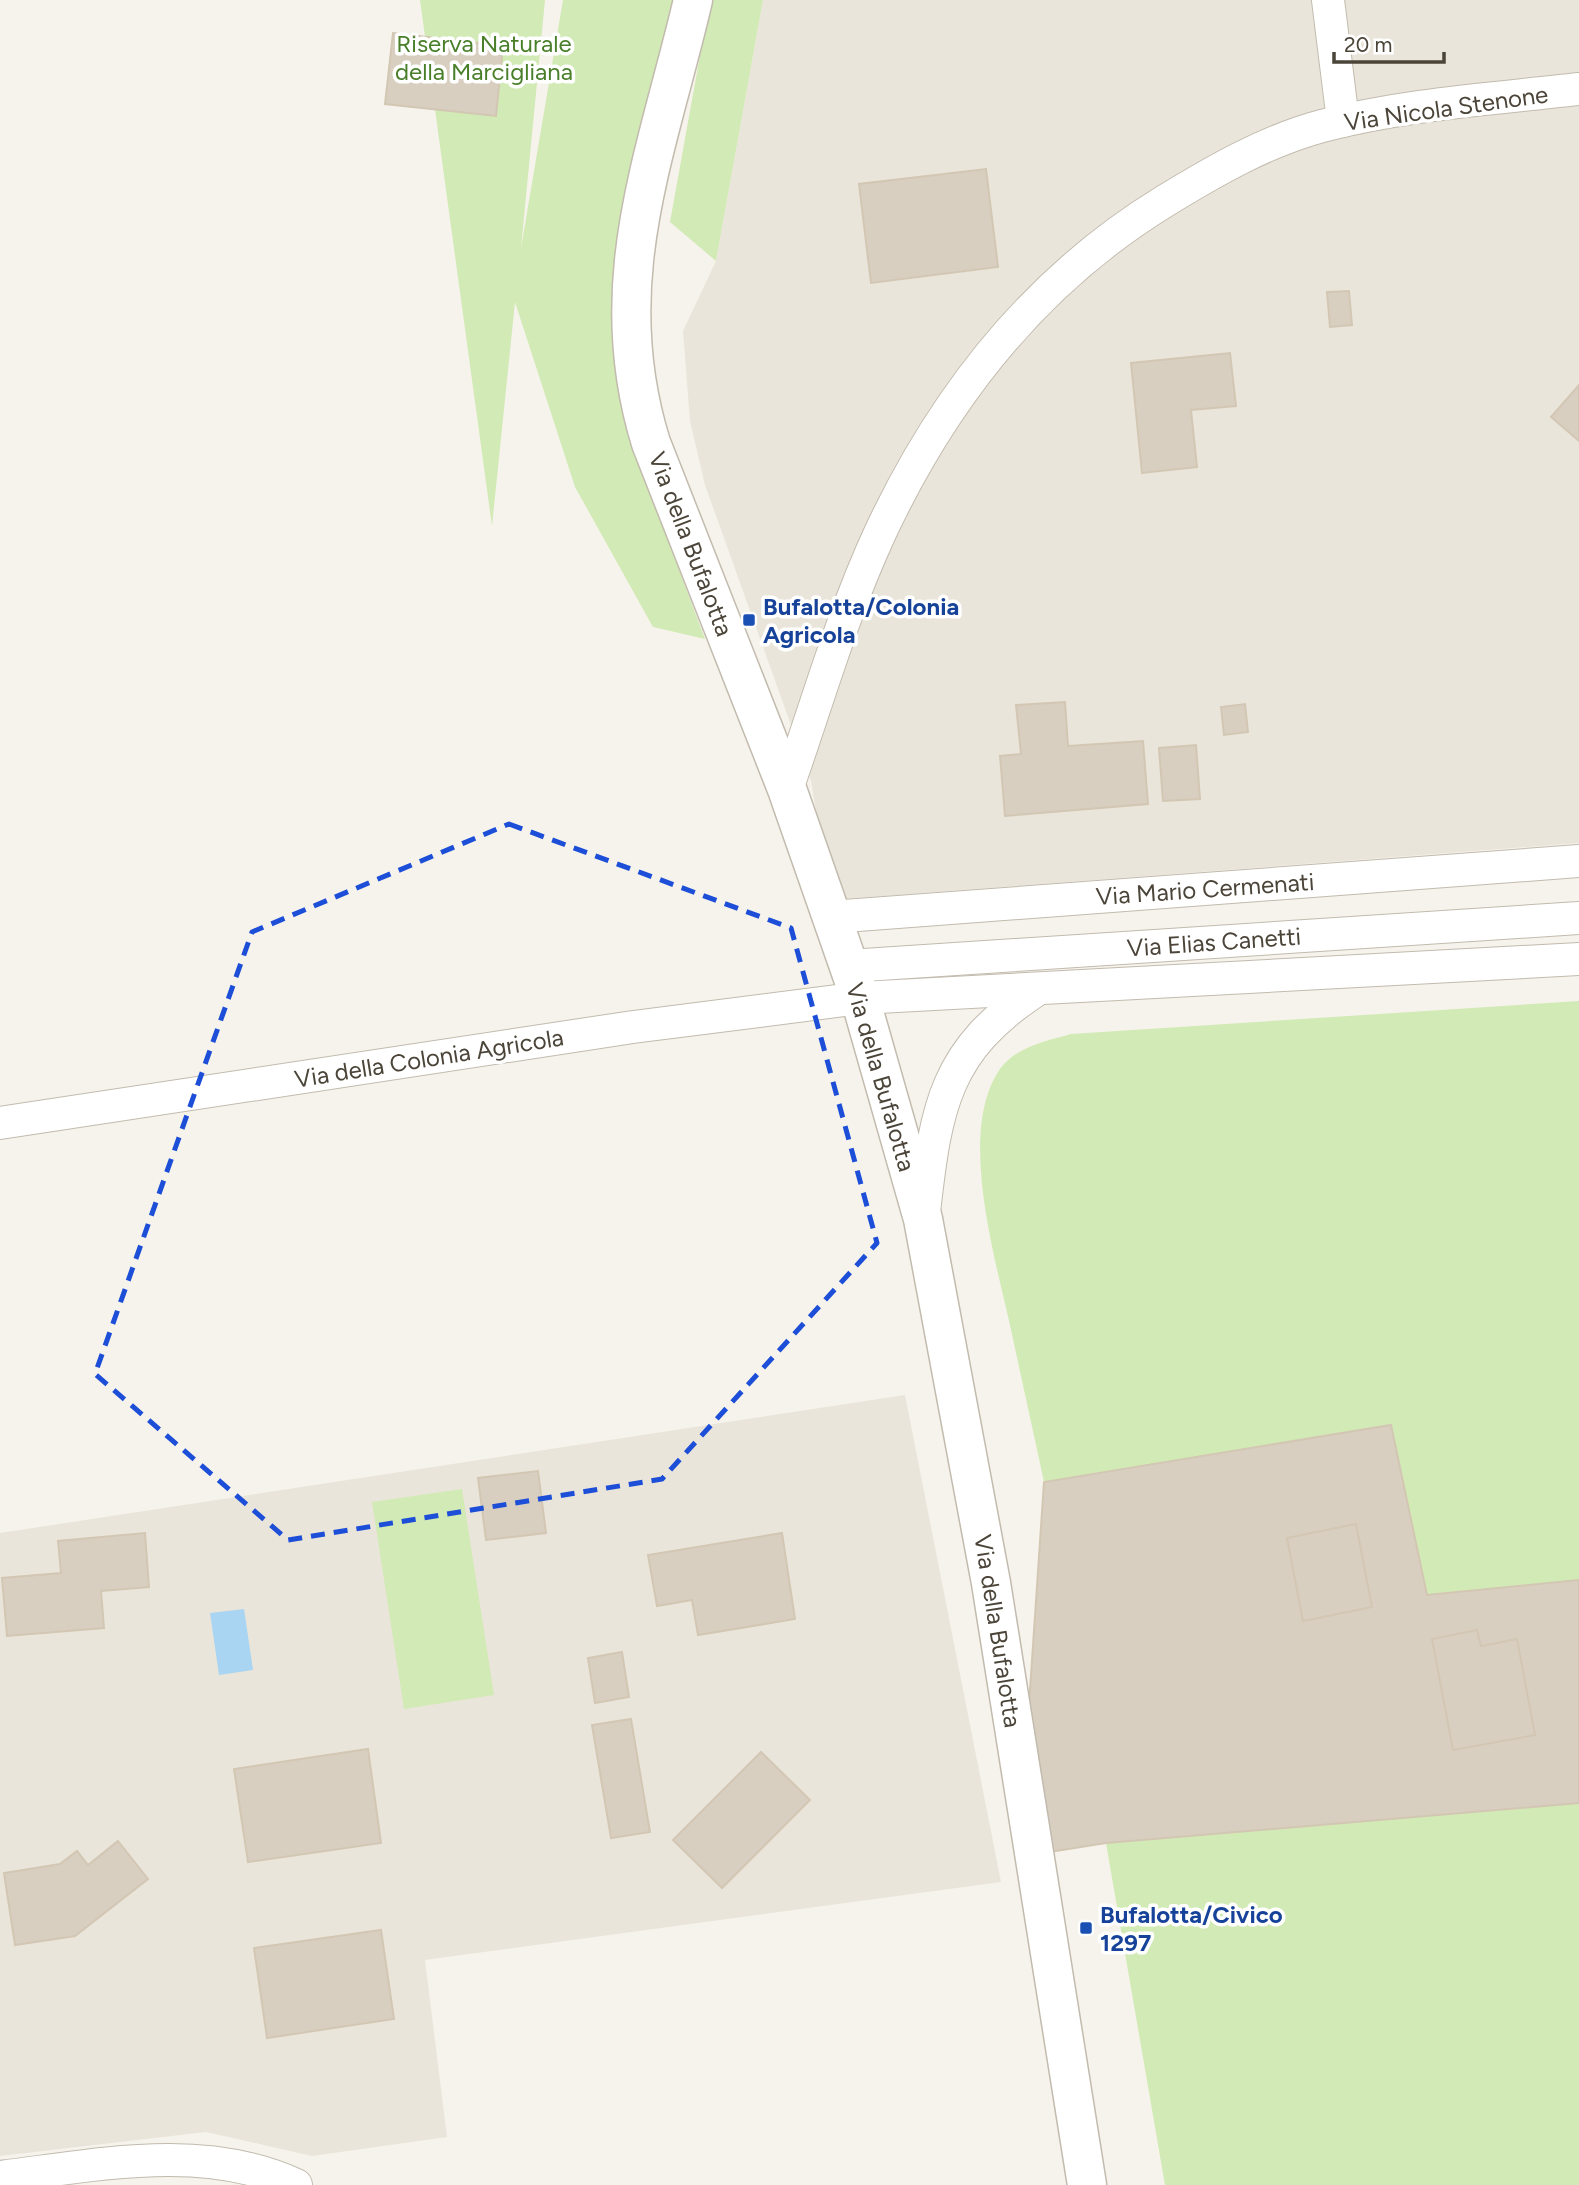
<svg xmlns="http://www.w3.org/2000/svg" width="1579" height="2185" font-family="Figtree,sans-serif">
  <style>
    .residential { fill: #eae5da }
    .green { fill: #d2eab5 }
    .water { fill: #a9d4f2 }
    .building { fill: #d8cfc1; stroke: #d3c7b4; stroke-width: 2 }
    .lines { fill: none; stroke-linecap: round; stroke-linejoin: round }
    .minor-casing { stroke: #c2bbae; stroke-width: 34 }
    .tertiary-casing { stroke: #c2bbae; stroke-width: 41 }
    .minor { stroke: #fff; stroke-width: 32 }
    .tertiary { stroke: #fff; stroke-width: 38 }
    .marked { fill: none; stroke: #1d4ed8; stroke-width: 5; stroke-dasharray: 14 9; stroke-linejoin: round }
    .transit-dot { fill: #1a4fb4; stroke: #fff; stroke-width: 2.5 }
    .labels { text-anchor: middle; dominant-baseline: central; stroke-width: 7; stroke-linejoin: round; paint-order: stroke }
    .park-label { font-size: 24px; fill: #4a7f2a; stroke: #fff }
    .street-label { font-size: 24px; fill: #4b4439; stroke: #fff }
    .transit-label { font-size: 24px; font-weight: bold; fill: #164399; stroke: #fff; text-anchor: start }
  </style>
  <rect width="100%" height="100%" fill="#f6f3ec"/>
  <g class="residential">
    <polygon points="763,0 1579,0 1579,843 846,899 817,817 811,781 705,485 690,421 683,331 716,261"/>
    <polygon points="905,1395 1001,1882 425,1960 447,2137 312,2156 206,2132 0,2156 0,1533"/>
  </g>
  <g class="green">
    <polygon points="420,0 545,0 521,248 563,0 675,0 614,266 614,317 651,495 705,639 653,627 575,487 515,302 492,526"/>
    <polygon points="710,0 763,0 716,261 670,222"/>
    <path d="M1579 1001V1580L1427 1595 1044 1482C1033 1430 1021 1377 1010 1325 995 1257 957 1131 1000 1069 1016 1047 1046 1041 1071 1034Z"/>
    <polygon points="462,1489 494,1695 404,1709 372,1502"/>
    <polygon points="1579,1803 1579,2185 1165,2185 1106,1843"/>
  </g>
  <polygon class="water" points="244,1609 253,1670 219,1675 210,1613"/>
  <g class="building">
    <polygon points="393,33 503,46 496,116 385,104"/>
    <polygon points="986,169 998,267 871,283 859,184"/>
    <polygon points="1349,291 1352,325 1330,327 1327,292"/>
    <polygon points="1230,353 1236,406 1191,410 1197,467 1142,473 1131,363"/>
    <polygon points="1579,385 1579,441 1551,417"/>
    <polygon points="1065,702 1068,746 1143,741 1148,804 1005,816 1000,756 1021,754 1016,705"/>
    <polygon points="1245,704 1248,732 1224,735 1221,707"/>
    <polygon points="1196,745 1200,799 1163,801 1159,748"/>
    <polygon points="1391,1425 1427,1595 1579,1580 1579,1803 1106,1843 1049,1852 1028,1720 1044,1482"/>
    <polygon points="538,1471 546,1533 486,1540 478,1478"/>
    <polygon points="1356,1524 1372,1607 1303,1621 1287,1538"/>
    <polygon points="145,1533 149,1587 101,1591 104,1628 7,1636 2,1578 61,1573 58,1541"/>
    <polygon points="782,1533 795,1619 698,1635 692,1600 657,1606 648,1555"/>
    <polygon points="1477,1630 1481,1646 1517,1639 1535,1735 1453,1750 1432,1639"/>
    <polygon points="622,1652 629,1697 595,1703 588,1658"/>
    <polygon points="631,1719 650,1832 611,1838 592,1725"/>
    <polygon points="368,1749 381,1843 248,1862 234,1769"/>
    <polygon points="761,1752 810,1800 722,1888 673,1840"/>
    <polygon points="118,1841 148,1879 75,1936 15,1945 4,1873 60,1864 77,1851 88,1865"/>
    <polygon points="381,1930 394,2019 267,2038 254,1948"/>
  </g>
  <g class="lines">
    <g class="minor-casing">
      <g id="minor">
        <polyline points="1328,0 1343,121"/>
        <path d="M787 789C817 704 842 615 880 533 944 396 1036 280 1165 201 1214 171 1266 141 1322 126 1405 104 1493 99 1579 89"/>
        <polyline points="831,917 1579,861"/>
        <polyline points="849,966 1579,918"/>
        <polyline points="0,1123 633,1027 860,998 1579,959"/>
        <path d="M924 1212C936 1107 944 1050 1038 989"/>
        <path d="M0 2177C98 2165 203 2142 296 2185"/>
      </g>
    </g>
    <g class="tertiary-casing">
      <path id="tertiary" d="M693 0C657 154 601 283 651 443L787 789 860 998 923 1219 991 1583 1087 2185"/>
    </g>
    <use href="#minor" class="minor"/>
    <use href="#tertiary" class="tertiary"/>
  </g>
  <path class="marked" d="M509 824 791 928 877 1243 662 1479 288 1540 95 1374 252 932Z"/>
  <g class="transit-dot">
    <rect x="742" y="613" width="14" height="14" rx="3.5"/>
    <rect x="1079" y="1921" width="14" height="14" rx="3.5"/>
  </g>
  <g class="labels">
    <g class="park-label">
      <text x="484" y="43">Riserva Naturale<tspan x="484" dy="28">della Marcigliana</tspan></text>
    </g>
    <g class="street-label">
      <text transform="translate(1446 108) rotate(-8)">Via Nicola Stenone</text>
      <text transform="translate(691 544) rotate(69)">Via della Bufalotta</text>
      <text transform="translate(1205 889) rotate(-4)">Via Mario Cermenati</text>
      <text transform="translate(1214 942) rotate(-4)">Via Elias Canetti</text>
      <text transform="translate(429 1058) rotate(-9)">Via della Colonia Agricola</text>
      <text transform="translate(881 1077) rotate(74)">Via della Bufalotta</text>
      <text transform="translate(998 1631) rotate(81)">Via della Bufalotta</text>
    </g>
    <g class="transit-label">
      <text x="763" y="606">Bufalotta/Colonia<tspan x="763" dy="28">Agricola</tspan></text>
      <text x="1100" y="1914">Bufalotta/Civico<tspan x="1100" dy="28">1297</tspan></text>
    </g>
  </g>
  <path d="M1334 52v10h110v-10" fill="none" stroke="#4b4439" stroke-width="3.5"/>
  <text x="1344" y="52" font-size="21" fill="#4b4439" stroke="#ffffff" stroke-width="5" paint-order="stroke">20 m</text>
</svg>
